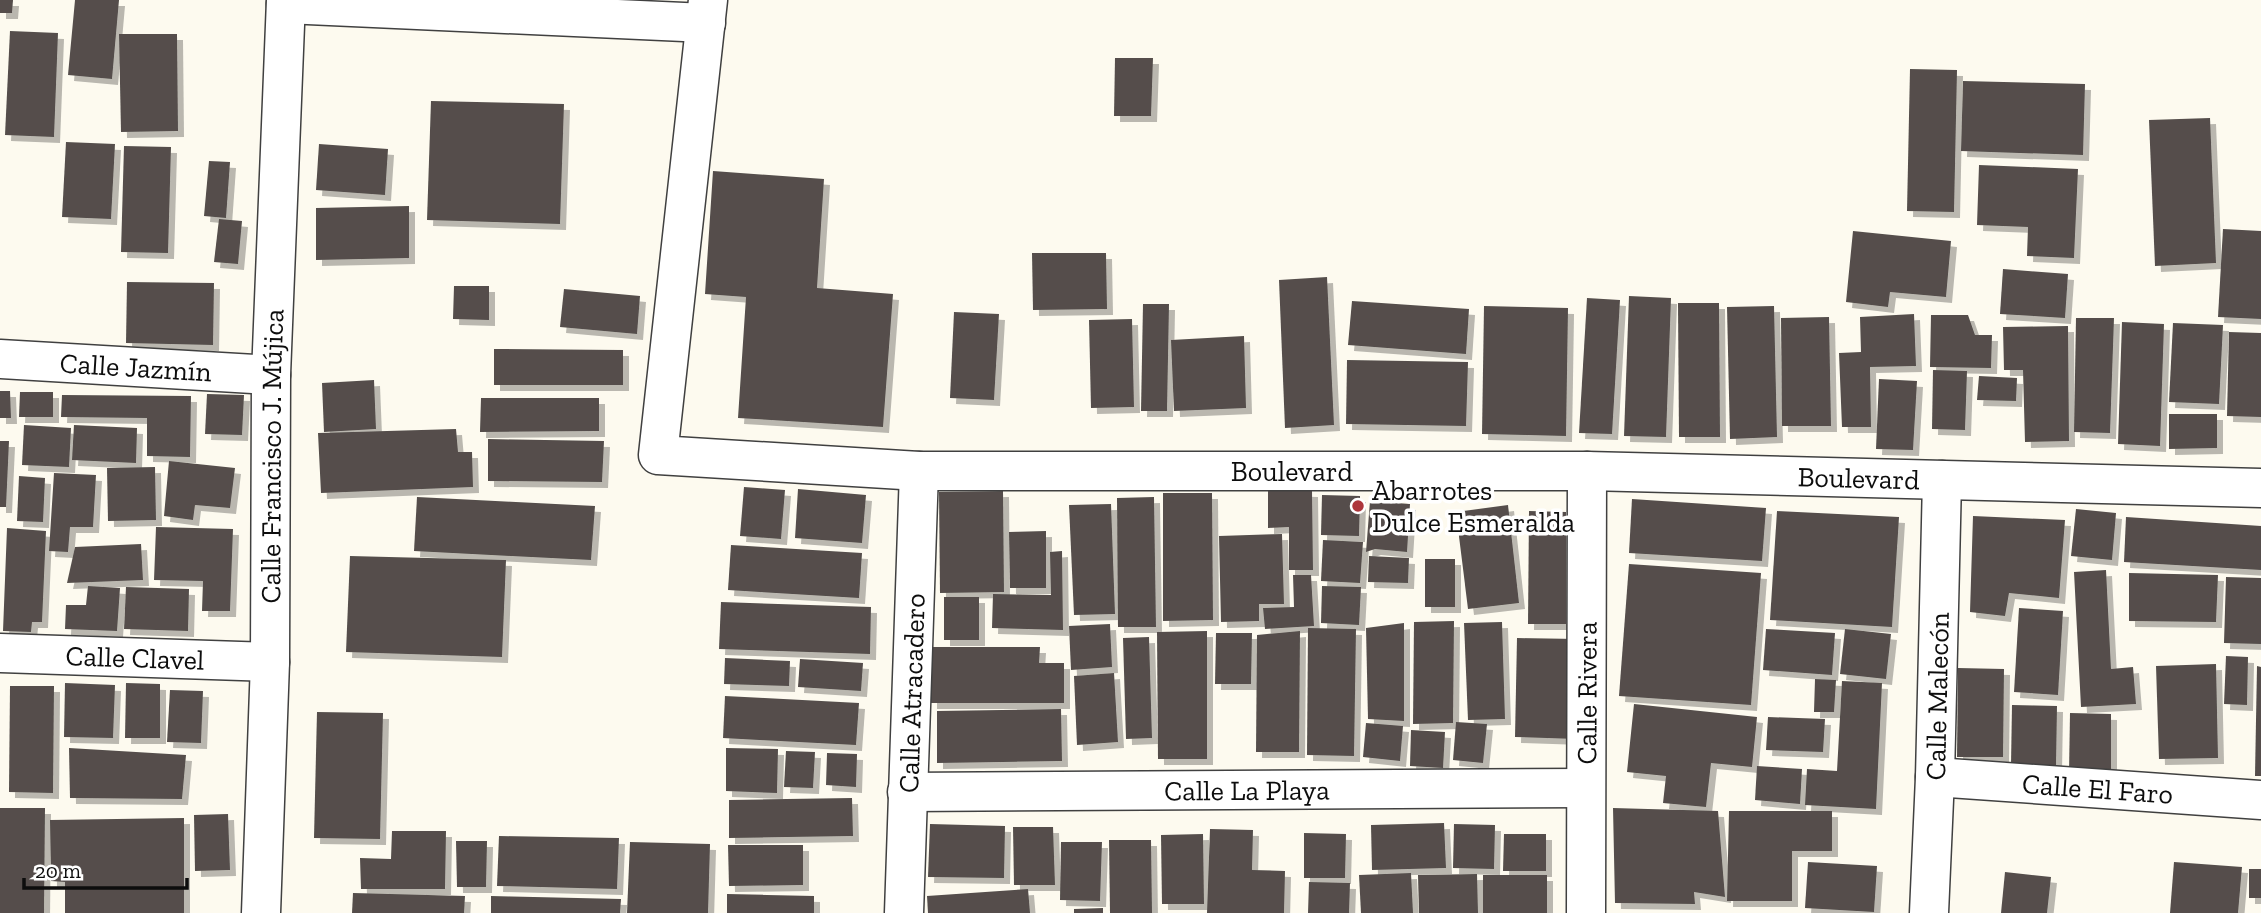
<svg xmlns="http://www.w3.org/2000/svg" width="2261" height="913" font-family="'Zilla Slab',serif">
  <style>
    .building { fill: #544e4b; filter: url(#shadow) }
    .lines { fill: none; stroke-linecap: round; stroke-linejoin: round }
    .street-casing { stroke: #404040; stroke-width: 41 }
    .street { stroke: #fff; stroke-width: 38 }
    .poi-dot { fill: #ad353a; stroke: #fff; stroke-width: 2.5 }
    .labels { text-anchor: middle; dominant-baseline: central; stroke-width: 7; stroke-linejoin: round; paint-order: stroke }
    .street-label { font-size: 28px; fill: #0d0d0d; stroke: #fff }
    .poi-label { font-size: 28px; fill: #0d0d0d; stroke: #fff; text-anchor: start }
  </style>
  <defs>
    <filter id="shadow"><feDropShadow dx="6" dy="6" stdDeviation="0" flood-color="#0004"/></filter>
  </defs>
  <rect width="100%" height="100%" fill="#fdfaef"/>
  <g class="building">
    <polygon points="0,0 13,0 12,13 0,13"/>
    <polygon points="75,0 119,0 112,79 68,75"/>
    <polygon points="10,31 58,33 54,137 5,135"/>
    <polygon points="119,34 177,34 178,131 121,132"/>
    <polygon points="1115,58 1153,58 1151,116 1114,116"/>
    <polygon points="1910,69 1957,70 1954,212 1907,211"/>
    <polygon points="1963,81 2085,84 2083,155 1961,151"/>
    <polygon points="431,101 564,104 560,224 427,220"/>
    <polygon points="2210,118 2216,263 2155,266 2149,120"/>
    <polygon points="66,142 115,144 111,219 62,217"/>
    <polygon points="319,144 388,149 385,195 316,190"/>
    <polygon points="124,146 171,147 168,253 121,252"/>
    <polygon points="209,161 230,162 226,218 204,216"/>
    <polygon points="1979,165 2078,169 2074,258 2027,256 2028,227 1977,225"/>
    <polygon points="713,171 824,179 817,288 893,294 883,427 738,418 746,297 705,294"/>
    <polygon points="409,206 409,258 316,260 316,208"/>
    <polygon points="219,219 242,221 238,264 214,262"/>
    <polygon points="2223,229 2261,231 2261,319 2218,317"/>
    <polygon points="1853,231 1951,241 1946,297 1890,292 1888,307 1846,302"/>
    <polygon points="1032,253 1106,253 1107,309 1033,310"/>
    <polygon points="2003,269 2068,274 2065,318 2000,314"/>
    <polygon points="1327,277 1334,425 1285,428 1279,280"/>
    <polygon points="127,282 214,283 213,345 126,343"/>
    <polygon points="454,286 489,286 489,320 453,319"/>
    <polygon points="564,289 640,296 637,334 560,327"/>
    <polygon points="1629,296 1671,298 1666,437 1624,436"/>
    <polygon points="1587,298 1620,300 1612,434 1579,433"/>
    <polygon points="1352,301 1469,309 1466,354 1348,345"/>
    <polygon points="1678,303 1719,303 1720,437 1679,437"/>
    <polygon points="1143,304 1169,304 1167,411 1141,411"/>
    <polygon points="1484,306 1568,308 1566,436 1482,434"/>
    <polygon points="1774,306 1777,437 1730,439 1727,307"/>
    <polygon points="954,312 999,314 994,400 950,398"/>
    <polygon points="1914,314 1916,366 1870,367 1871,427 1842,427 1839,353 1861,352 1860,317"/>
    <polygon points="1931,315 1968,315 1975,335 1992,335 1991,368 1930,367"/>
    <polygon points="1829,317 1831,426 1782,426 1781,318"/>
    <polygon points="2076,318 2114,318 2110,433 2074,432"/>
    <polygon points="1132,319 1134,407 1091,408 1089,320"/>
    <polygon points="2122,322 2164,324 2160,446 2118,444"/>
    <polygon points="2173,323 2223,325 2219,404 2169,402"/>
    <polygon points="2068,326 2069,441 2025,442 2023,370 2004,370 2003,327"/>
    <polygon points="2229,332 2261,333 2261,417 2227,416"/>
    <polygon points="1244,336 1246,408 1174,411 1171,340"/>
    <polygon points="494,349 623,350 623,385 494,385"/>
    <polygon points="1347,360 1468,362 1466,426 1346,424"/>
    <polygon points="1933,370 1967,371 1965,430 1932,429"/>
    <polygon points="1979,376 2017,378 2016,401 1977,400"/>
    <polygon points="1879,379 1917,381 1913,450 1876,449"/>
    <polygon points="374,380 376,429 324,432 322,383"/>
    <polygon points="0,391 10,391 11,418 0,418"/>
    <polygon points="20,392 53,392 53,417 19,417"/>
    <polygon points="207,394 244,395 242,435 205,434"/>
    <polygon points="62,395 191,396 190,457 147,456 147,418 61,417"/>
    <polygon points="481,398 599,398 599,431 480,432"/>
    <polygon points="2169,414 2217,414 2217,448 2169,449"/>
    <polygon points="24,425 71,428 69,467 22,465"/>
    <polygon points="74,425 137,428 136,463 72,460"/>
    <polygon points="456,429 458,452 472,452 473,487 321,493 318,433"/>
    <polygon points="488,439 604,441 602,482 488,481"/>
    <polygon points="0,441 9,441 6,507 0,507"/>
    <polygon points="169,461 235,468 230,508 195,505 193,520 164,516"/>
    <polygon points="155,467 156,520 108,521 107,468"/>
    <polygon points="54,473 96,475 93,527 70,527 68,552 49,551"/>
    <polygon points="19,476 45,478 43,522 17,521"/>
    <polygon points="744,487 785,490 781,539 740,536"/>
    <polygon points="798,489 866,495 862,543 795,538"/>
    <polygon points="1268,490 1312,491 1313,570 1289,570 1289,527 1268,528"/>
    <polygon points="1003,491 1004,592 940,593 939,492"/>
    <polygon points="1163,493 1212,493 1213,620 1163,621"/>
    <polygon points="1322,495 1360,496 1359,536 1321,535"/>
    <polygon points="417,497 595,506 591,560 414,551"/>
    <polygon points="1154,497 1156,627 1118,627 1117,498"/>
    <polygon points="1632,499 1766,508 1762,561 1629,553"/>
    <polygon points="1370,501 1410,504 1407,552 1375,549 1366,552"/>
    <polygon points="1111,504 1115,614 1074,615 1069,505"/>
    <polygon points="1508,505 1519,603 1468,609 1456,512"/>
    <polygon points="2076,509 2116,513 2112,560 2071,556"/>
    <polygon points="1529,511 1566,512 1566,624 1528,624"/>
    <polygon points="1777,511 1899,517 1892,627 1770,620"/>
    <polygon points="1973,516 2065,520 2059,598 2009,593 2005,616 1970,612"/>
    <polygon points="2126,517 2261,526 2261,570 2124,562"/>
    <polygon points="156,527 233,529 230,611 202,611 203,581 154,580"/>
    <polygon points="7,528 46,531 42,622 32,622 31,632 3,631"/>
    <polygon points="1046,531 1046,588 1010,588 1009,532"/>
    <polygon points="1282,534 1284,604 1259,604 1259,621 1221,622 1219,536"/>
    <polygon points="1323,540 1363,542 1360,583 1321,581"/>
    <polygon points="141,544 143,580 67,583 75,547"/>
    <polygon points="731,545 862,553 859,598 728,590"/>
    <polygon points="1062,551 1063,630 992,628 993,594 1051,595 1050,552"/>
    <polygon points="350,556 506,560 502,657 346,652"/>
    <polygon points="1369,556 1409,558 1408,583 1368,582"/>
    <rect x="1425" y="559" width="30" height="48"/>
    <polygon points="1629,564 1761,573 1751,705 1619,696"/>
    <polygon points="2106,570 2111,669 2133,667 2136,704 2081,707 2074,572"/>
    <polygon points="2129,573 2218,575 2216,622 2129,621"/>
    <polygon points="1293,575 1311,575 1314,626 1265,629 1263,608 1294,607"/>
    <polygon points="2226,577 2261,578 2261,644 2224,643"/>
    <polygon points="88,586 120,588 117,631 65,629 66,605 86,605"/>
    <polygon points="1322,586 1361,587 1359,625 1321,623"/>
    <polygon points="126,587 189,589 188,631 124,629"/>
    <rect x="944" y="597" width="35" height="43"/>
    <polygon points="721,602 871,607 870,654 719,649"/>
    <polygon points="2019,608 2063,611 2058,695 2014,692"/>
    <polygon points="1454,621 1453,723 1413,724 1414,622"/>
    <polygon points="1502,622 1505,719 1468,720 1464,623"/>
    <polygon points="1404,623 1404,721 1368,719 1366,628"/>
    <polygon points="1110,624 1112,667 1071,670 1069,626"/>
    <polygon points="1308,628 1356,629 1354,756 1307,755"/>
    <polygon points="1766,629 1835,633 1832,675 1763,670"/>
    <polygon points="1845,629 1891,634 1886,679 1840,674"/>
    <polygon points="1207,631 1207,759 1158,759 1157,632"/>
    <polygon points="1300,631 1299,752 1256,752 1257,635"/>
    <polygon points="1216,633 1252,633 1251,684 1215,684"/>
    <polygon points="1149,637 1152,738 1126,739 1123,638"/>
    <polygon points="1517,638 1578,639 1576,739 1515,737"/>
    <polygon points="931,647 1040,647 1039,663 1064,663 1064,703 931,703"/>
    <polygon points="2226,656 2248,657 2247,705 2224,704"/>
    <polygon points="725,658 790,661 789,686 724,684"/>
    <polygon points="800,659 863,663 861,691 798,687"/>
    <polygon points="2216,664 2218,758 2159,759 2156,666"/>
    <polygon points="2257,666 2261,667 2261,776 2255,776"/>
    <polygon points="1958,668 2004,669 2003,757 1957,757"/>
    <polygon points="1114,673 1118,742 1077,745 1074,676"/>
    <polygon points="1815,679 1836,680 1834,712 1814,712"/>
    <polygon points="1842,681 1882,683 1876,809 1805,805 1807,769 1837,771"/>
    <polygon points="65,683 115,685 113,738 64,737"/>
    <polygon points="126,683 160,684 160,738 125,738"/>
    <polygon points="10,686 54,686 53,793 9,792"/>
    <polygon points="170,690 203,691 201,743 167,742"/>
    <polygon points="725,696 859,703 856,745 723,738"/>
    <polygon points="1634,704 1757,717 1752,767 1711,763 1706,807 1663,803 1666,776 1627,772"/>
    <polygon points="2012,705 2057,706 2056,766 2011,765"/>
    <polygon points="1061,709 1062,761 937,763 937,711"/>
    <polygon points="317,712 383,713 380,839 314,838"/>
    <polygon points="2070,713 2111,714 2111,774 2069,774"/>
    <polygon points="1768,717 1825,719 1823,752 1766,750"/>
    <polygon points="1456,722 1487,724 1483,763 1453,760"/>
    <polygon points="1366,723 1403,726 1400,761 1363,757"/>
    <polygon points="1411,730 1445,732 1443,768 1410,766"/>
    <polygon points="69,748 186,755 182,799 70,798"/>
    <polygon points="726,748 778,749 777,793 726,791"/>
    <polygon points="786,751 815,752 813,788 784,787"/>
    <polygon points="827,753 857,754 856,787 826,785"/>
    <polygon points="1757,766 1802,769 1800,804 1755,800"/>
    <polygon points="852,798 853,836 729,838 729,800"/>
    <polygon points="0,808 45,808 44,913 0,913"/>
    <polygon points="1613,808 1718,811 1725,897 1694,892 1695,904 1615,903"/>
    <polygon points="1729,811 1832,811 1832,851 1792,851 1792,901 1727,901"/>
    <polygon points="228,814 230,870 195,871 194,815"/>
    <polygon points="184,818 184,913 65,913 65,882 51,881 50,820"/>
    <polygon points="1444,823 1446,868 1372,870 1371,825"/>
    <polygon points="930,824 1005,826 1004,878 928,877"/>
    <polygon points="1454,824 1495,825 1494,869 1453,868"/>
    <polygon points="1013,827 1053,827 1055,885 1014,885"/>
    <polygon points="1210,829 1253,830 1252,870 1285,871 1284,913 1207,913"/>
    <polygon points="392,831 446,831 445,889 361,889 360,858 391,859"/>
    <polygon points="1304,833 1346,834 1345,878 1304,878"/>
    <polygon points="1203,834 1204,904 1162,904 1161,835"/>
    <polygon points="1504,834 1546,834 1546,871 1503,871"/>
    <polygon points="499,836 619,838 617,889 497,886"/>
    <polygon points="1109,840 1151,840 1152,913 1110,913"/>
    <polygon points="456,841 487,841 486,887 457,887"/>
    <polygon points="630,842 710,844 708,913 627,913"/>
    <polygon points="1061,842 1102,842 1100,901 1060,900"/>
    <polygon points="728,845 803,845 803,885 729,886"/>
    <polygon points="1808,862 1877,866 1874,912 1805,908"/>
    <polygon points="2174,862 2242,867 2238,913 2170,913"/>
    <rect x="2249" y="869" width="12" height="29"/>
    <polygon points="2005,872 2051,877 2047,913 2001,913"/>
    <polygon points="1411,873 1413,913 1361,913 1359,875"/>
    <polygon points="1477,874 1478,913 1419,913 1418,875"/>
    <rect x="1483" y="875" width="64" height="38"/>
    <polygon points="1309,882 1350,883 1349,913 1308,913"/>
    <polygon points="1028,889 1030,913 928,913 927,896"/>
    <polygon points="353,893 465,896 464,913 352,913"/>
    <polygon points="727,894 814,896 814,913 727,913"/>
    <polygon points="491,896 621,899 620,913 491,913"/>
    <polygon points="1103,908 1103,913 1074,913 1074,909"/>
  </g>
  <g class="lines">
    <g class="street-casing">
      <g id="street">
        <path id="s1" d="M708 0 658 455 919 471H1587L2261 488"/>
        <polyline points="286,4 706,23"/>
        <path id="s2" d="M0 359 271 375"/>
        <path id="s3" d="M0 653 270 662"/>
        <path id="s4" d="M1935 777 2261 800"/>
        <path id="s5" d="M907 792 1585 788"/>
        <path id="s6" d="M261 913 270 662 271 375 286 0"/>
        <path id="s7" d="M904 913 919 471"/>
        <path id="s8" d="M1586 913 1587 471"/>
        <path id="s9" d="M1929 913 1935 777 1942 480"/>
      </g>
    </g>
    <use href="#street" class="street"/>
  </g>
  <circle class="poi-dot" cx="1358" cy="506" r="7"/>
  <g class="labels">
    <g class="street-label">
      <text stroke="none"><textPath href="#s2" startOffset="136">Calle Jazmín</textPath></text>
      <text stroke="none"><textPath href="#s6" startOffset="457">Calle Francisco J. Mújica</textPath></text>
      <text stroke="none"><textPath href="#s1" startOffset="1092">Boulevard</textPath></text>
      <text stroke="none"><textPath href="#s1" startOffset="1659">Boulevard</textPath></text>
      <text stroke="none"><textPath href="#s3" startOffset="135">Calle Clavel</textPath></text>
      <text stroke="none"><textPath href="#s7" startOffset="220">Calle Atracadero</textPath></text>
      <text stroke="none"><textPath href="#s8" startOffset="220">Calle Rivera</textPath></text>
      <text stroke="none"><textPath href="#s9" startOffset="217">Calle Malecón</textPath></text>
      <text stroke="none"><textPath href="#s4" startOffset="163">Calle El Faro</textPath></text>
      <text stroke="none"><textPath href="#s5" startOffset="340">Calle La Playa</textPath></text>
    </g>
    <g class="poi-label">
      <text x="1372" y="490">Abarrotes<tspan x="1372" dy="32">Dulce Esmeralda</tspan></text>
    </g>
  </g>
  <path d="M24 878v10h163v-10" fill="none" stroke="#0d0d0d" stroke-width="3.5"/>
  <text x="35" y="878" font-size="21" fill="#0d0d0d" stroke="#ffffff" stroke-width="5" paint-order="stroke">20 m</text>
</svg>
